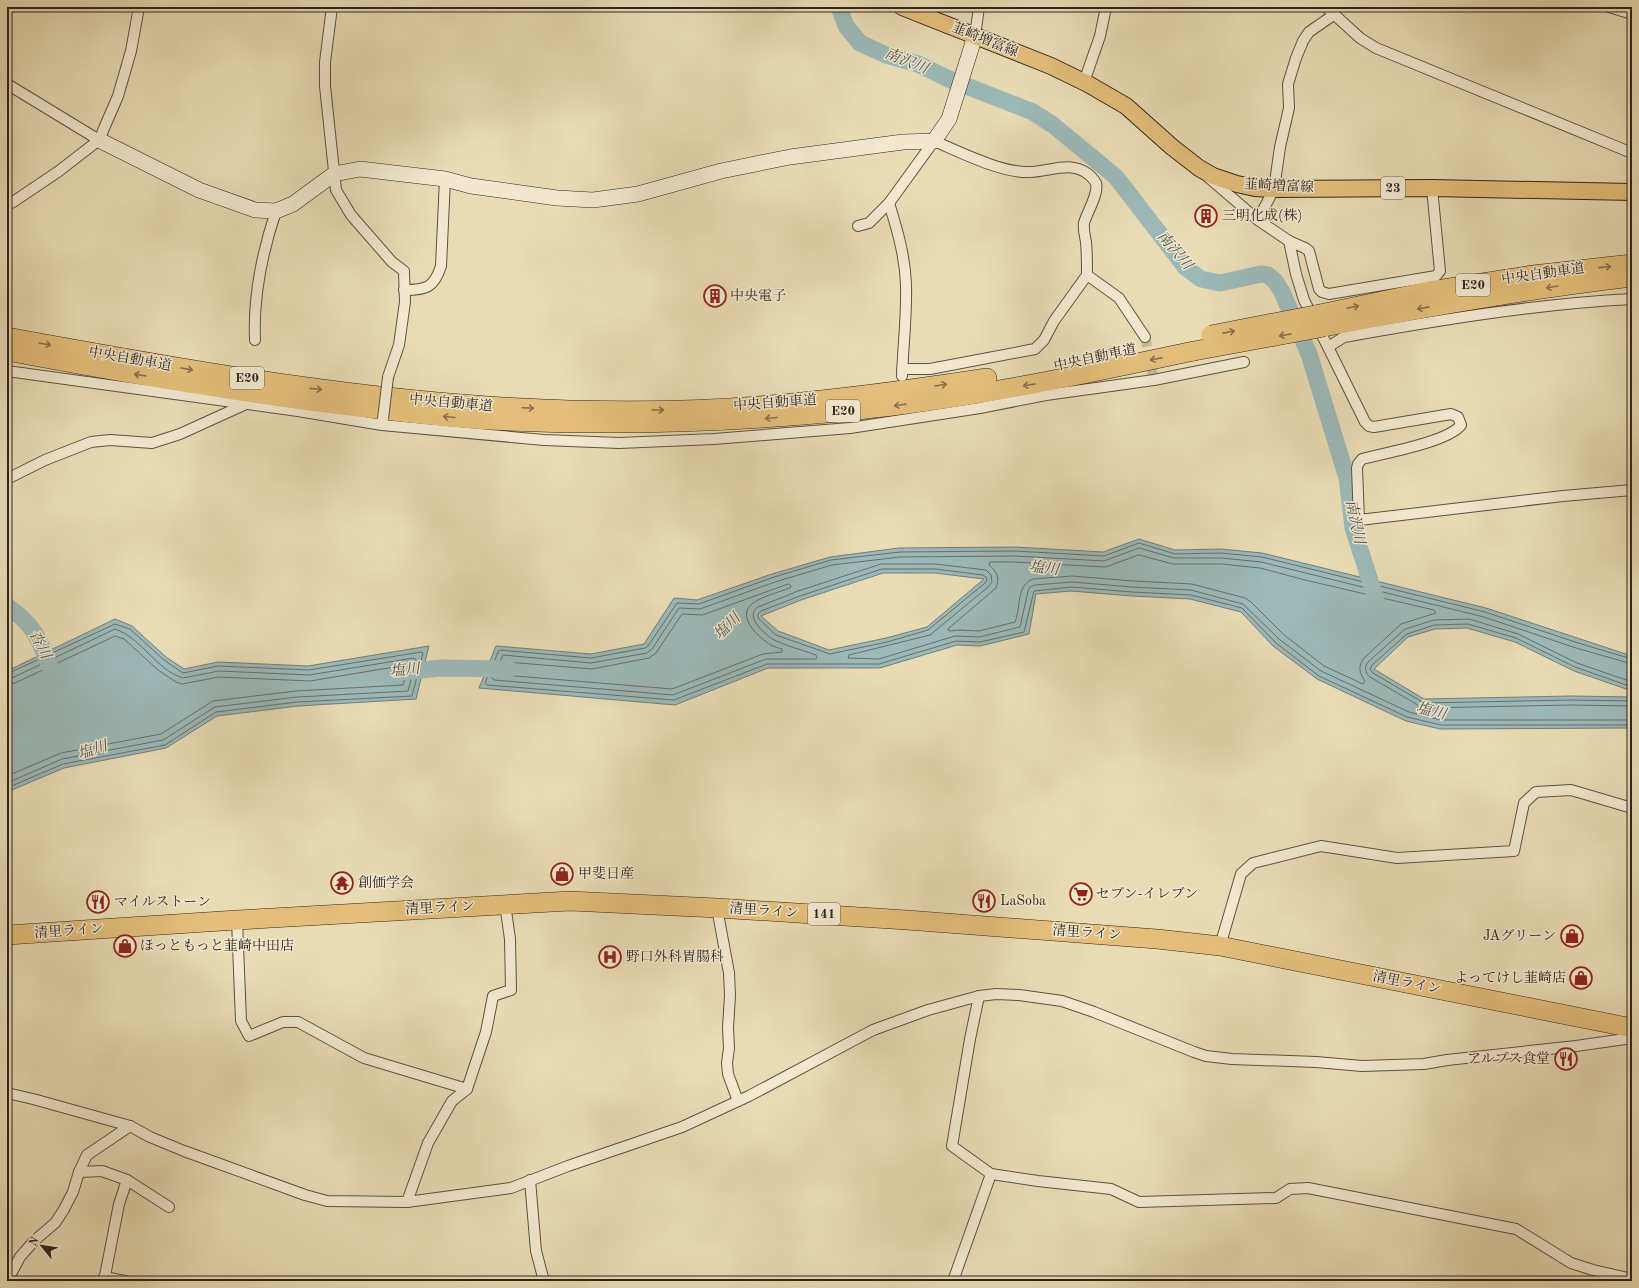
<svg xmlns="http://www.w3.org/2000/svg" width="1639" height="1288" font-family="'Old Standard TT','Noto Serif JP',serif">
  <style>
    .water { fill: #9cb9b8; stroke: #717d7b; fill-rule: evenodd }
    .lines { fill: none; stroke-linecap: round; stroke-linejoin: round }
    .shore { stroke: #666e6c; stroke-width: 1 }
    .river { stroke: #9cb9b8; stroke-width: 17 }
    .street-tunnel { stroke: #c4b797; stroke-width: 10; stroke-dasharray: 10 5; stroke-linecap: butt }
    .street-casing { stroke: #5e5144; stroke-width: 12 }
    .secondary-casing { stroke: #30231f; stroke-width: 16 }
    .primary-casing { stroke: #30231f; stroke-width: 18 }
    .highway-casing { stroke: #30231f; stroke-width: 20 }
    .street { stroke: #f1e8cf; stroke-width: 10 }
    .secondary { stroke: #f1e8cf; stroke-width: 15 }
    .primary { stroke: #e4be7a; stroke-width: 16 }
    .highway { stroke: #e4be7a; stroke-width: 19 }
    .street-bridge-casing { stroke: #5e5144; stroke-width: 12; stroke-linecap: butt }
    .highway-bridge-casing { stroke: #30231f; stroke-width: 20; stroke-linecap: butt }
    .street-bridge { stroke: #f1e8cf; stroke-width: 10 }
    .highway-bridge { stroke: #e4be7a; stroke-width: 19 }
    .oneway { stroke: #8a704c }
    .labels { text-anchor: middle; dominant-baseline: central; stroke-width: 3; stroke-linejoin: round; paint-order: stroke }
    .shield { fill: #f1e8cf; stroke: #6a5e54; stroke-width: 1 }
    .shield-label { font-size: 13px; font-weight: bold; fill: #30231f }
    .street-label { font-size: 14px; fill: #30231f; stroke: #f1e8cf }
    .poi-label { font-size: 14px; fill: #30231f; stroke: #f1e8cf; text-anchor: start }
    .water-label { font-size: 15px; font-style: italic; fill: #50504d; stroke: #f1e8cf }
  </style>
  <rect width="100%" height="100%" fill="#e9dcb5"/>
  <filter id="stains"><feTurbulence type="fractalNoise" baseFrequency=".005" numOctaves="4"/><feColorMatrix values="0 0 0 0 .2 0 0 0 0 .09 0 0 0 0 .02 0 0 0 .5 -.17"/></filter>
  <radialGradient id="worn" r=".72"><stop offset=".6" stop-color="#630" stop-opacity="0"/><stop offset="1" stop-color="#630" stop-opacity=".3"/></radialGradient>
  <g class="water">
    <path d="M1139 539 1175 550 1221 549 1262 553 1486 608 1632 656V691L1574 671 1515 642 1467 628 1435 629 1408 637 1374 669 1424 699 1571 696 1632 697V728L1440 729 1406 721 1317 679 1273 646 1241 612 1190 599 1132 596 1071 591 1036 594 1029 634 980 646 957 645 880 668H768L675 705 479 688 496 646 591 654 644 644 674 598 697 600 772 574 830 557 899 548 1015 547 1103 552ZM883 573H935L984 579 927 627 886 638 829 650 778 631 761 616 801 600Z"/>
    <polygon points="115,619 132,626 166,657 184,669 218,662 308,666 429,646 416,699 298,706 217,716 166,748 64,768 7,792 7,671"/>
  </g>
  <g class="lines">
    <g class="shore">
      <path d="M1139 555 1173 564H1221L1260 568 1305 580 1434 610 1436 613 1401 624 1364 658C1358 666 1359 673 1365 681L1363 684 1324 666 1283 634 1251 602 1245 598 1192 584 1133 581 1072 576 1033 579C1016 585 1021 608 1015 622L979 631 958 630 950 631 948 630 949 628 996 588C1000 578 997 571 989 565L990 562H1014L1105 567Z"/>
      <polygon points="882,569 935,569 983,575 986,577 987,580 985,583 928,630 887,642 830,654 776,635 758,618 758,614 761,611 800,596"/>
      <path d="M789 584 791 586 790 588C779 592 760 597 752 604 736 617 759 638 771 645 774 647 779 648 782 649V652L763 654 672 689 503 675 501 674 507 662 592 669 649 658 656 653 682 614 702 615Z"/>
      <polyline points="1632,659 1578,643 1485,612 1262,557 1221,553 1175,554 1139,543 1104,556 1015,551 900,552 831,560 774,577 699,604 677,603 648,646 645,648 591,658 499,650 485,683 487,685 674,700 767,664 879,664 956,641 980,642 1024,632 1034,591 1072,587 1132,592 1191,595 1242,608 1276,643 1319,676 1407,717 1441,725 1632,725"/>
      <path d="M1632 664 1576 648 1484 617 1261 562 1221 558H1174L1139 548 1104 561 1015 556 900 557 832 565 775 582 700 609 679 608 652 649 647 653 591 663 503 655 492 678 494 680 673 695 766 659H816L817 657 816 655C802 650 787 646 774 640 764 634 744 616 758 607L798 591 881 564H935L986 570 991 575 992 582 988 587 930 635 849 655 848 658 879 659 955 636 979 637 1020 627 1028 591 1030 587 1035 585 1072 582 1132 587 1191 590 1243 604 1279 639 1321 671 1409 712 1441 720H1632"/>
      <polyline points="7,674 115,624 130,629 164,660 183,673 218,666 309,670 421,652 423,653 412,696 297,702 216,712 165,745 63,764 7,788"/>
      <path d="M7 679 12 678 115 629C142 638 156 670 183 678L219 671 309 675 414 658 416 660 408 691 297 697 215 707 163 740 62 759 7 783"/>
      <path d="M1632 682 1577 663 1518 634 1469 619 1434 620 1405 629 1368 662C1364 667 1365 673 1370 677L1423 708 1571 705 1632 706"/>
      <polyline points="7,685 15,683 115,636 124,639 158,670 176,682 182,684 219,677 310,681 406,665 408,667 403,685 296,691 213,701 161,734 61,753 7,776"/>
      <polyline points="1632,687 1575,667 1516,638 1468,624 1434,625 1407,634 1372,665 1370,669 1373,673 1424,703 1571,700 1632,701"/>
    </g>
    <g class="river">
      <polyline points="839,7 846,26 860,43 886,55 918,64 951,80 1033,112 1053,125 1116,177 1186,268 1201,279 1220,283 1261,274 1268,275 1275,281 1282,292 1309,354 1347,478 1353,528 1376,599"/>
      <path d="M7 606C35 625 39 640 51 669"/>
      <polyline points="400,672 441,668 509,669"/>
    </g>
    <polyline class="street-tunnel" points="1145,337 1154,380"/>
    <g class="street-casing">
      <g id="street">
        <polyline points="332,7 325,62 325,86 336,190 351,215 392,262 404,271 405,302 399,345 388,377"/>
        <polyline points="1326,7 1360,38 1376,48 1632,153"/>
        <polyline points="1609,7 1632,14"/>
        <polyline points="975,36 979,7"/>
        <polyline points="1084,82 1100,36 1106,7"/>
        <polyline points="7,84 99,140"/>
        <path d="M1209 178 1258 220 1289 241 1296 274 1304 300 1328 347 1344 337C1439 320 1535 304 1632 299"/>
        <polyline points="7,205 13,202 59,171 99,140 118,96 131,51 139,7"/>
        <polyline points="1258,220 1274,189 1280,147 1289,108 1288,84 1296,58 1303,41 1309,32 1335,14"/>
        <polyline points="858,226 869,223 889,203"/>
        <polyline points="1289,241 1305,248 1309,251 1319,289 1322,292 1329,294 1436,276 1440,271 1432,188"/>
        <polyline points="1087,275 1119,298 1145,337"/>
        <path d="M404 290C426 290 434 288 441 266L445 179"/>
        <path d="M255 340C253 296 262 253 276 211"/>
        <path d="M1328 347 1365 422 1369 426 1374 427 1451 414 1458 417 1461 425C1448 442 1384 453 1362 459L1358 464 1357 468 1359 520 1563 496 1632 490"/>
        <polyline points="7,371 298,411 382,425 544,440 619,443 714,439 850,428 980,408 1046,395 1154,380 1244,362"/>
        <path d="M902 376C903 346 907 315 906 284 905 256 897 229 889 203L934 141C960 152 1001 173 1029 172 1049 172 1070 160 1088 174 1091 176 1094 180 1096 183 1099 194 1087 212 1084 223 1083 229 1085 236 1086 242 1087 253 1087 264 1087 275L1054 321 1044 340 1035 349 930 369H902"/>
        <polyline points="7,479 45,460 91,442 110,440 152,443 180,434 246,404"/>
        <polyline points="717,908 729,973 730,995 728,1028 729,1048 727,1063 728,1074 738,1101"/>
        <polyline points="237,920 241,1021 249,1036 283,1022 298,1022 364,1058 467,1089"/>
        <polyline points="1220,946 1241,874 1253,863 1321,846 1397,858 1514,851 1524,803 1536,792 1571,790 1632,808"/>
        <polyline points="979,996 970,1039 952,1146 991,1174 1038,1181 1111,1189 1139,1202 1276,1198 1290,1189 1308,1188 1516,1229 1571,1263 1593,1270 1632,1279"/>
        <polyline points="7,1093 33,1099 130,1126 150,1137 184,1151 305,1195 327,1201 407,1202 511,1188 568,1166 682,1127 749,1096 873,1030 928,1010 979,996 996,994 1019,995 1062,1001 1094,1012 1194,1052 1206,1056 1232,1059 1316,1062 1362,1066 1424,1064 1447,1060 1576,1046 1632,1038"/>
        <polyline points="79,1172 102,1171 127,1180 169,1207"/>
        <polyline points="530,1180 536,1251 544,1281"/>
        <polyline points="407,1202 428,1143 452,1101 467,1089 486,1032 493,996 511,990 510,939 505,904"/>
        <polyline points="7,1272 12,1272 20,1257 34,1241 55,1223 63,1211 73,1192 79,1172 87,1155 130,1126"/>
        <polyline points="104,1277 125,1281"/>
        <polyline points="104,1281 119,1204 127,1180"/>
        <polyline points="953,1281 991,1174"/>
      </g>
    </g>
    <g class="secondary-casing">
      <polyline id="secondary" points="99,140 199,190 255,210 276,211 293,204 334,174 360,169 445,179 471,186 493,189 557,198 593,200 638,194 721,171 790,157 903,142 934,141 949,119 975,36"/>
    </g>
    <g class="primary-casing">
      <polyline id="primary" points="902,7 1051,66 1088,84 1126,106 1172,147 1199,168 1213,176 1237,184 1255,188 1274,189 1432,188 1632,192"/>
    </g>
    <g class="highway-casing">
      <g id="highway">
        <polyline points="1315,315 1430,291 1533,275 1632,264"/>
        <path d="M1324 327C1426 307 1528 289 1632 277"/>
        <path d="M7 337C166 366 326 395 488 406 581 412 678 413 770 405 843 399 915 389 987 378"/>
        <path d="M7 351C123 373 240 393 358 407 402 412 446 418 490 420 624 427 759 422 892 406 994 394 1094 372 1194 351"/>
        <polyline points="7,935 237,920 570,901 717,908 907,920 1157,939 1220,946 1632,1028"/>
      </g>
    </g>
    <use href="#street" class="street"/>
    <use href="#secondary" class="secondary"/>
    <use href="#primary" class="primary"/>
    <use href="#highway" class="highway"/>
    <g class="street-bridge-casing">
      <polyline id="street-bridge" points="383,419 388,377"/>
    </g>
    <g class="highway-bridge-casing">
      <g id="highway-bridge">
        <polyline points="1211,335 1315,315"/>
        <polyline points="1194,351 1324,327"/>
      </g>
    </g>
    <use href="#street-bridge" class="street-bridge"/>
    <use href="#highway-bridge" class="highway-bridge"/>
  </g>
  <defs><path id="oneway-shaft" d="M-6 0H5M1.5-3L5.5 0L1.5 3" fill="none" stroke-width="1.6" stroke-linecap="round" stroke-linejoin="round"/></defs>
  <g class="oneway">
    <use href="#oneway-shaft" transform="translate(1605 267) rotate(-6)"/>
    <use href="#oneway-shaft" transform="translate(1552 287) rotate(171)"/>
    <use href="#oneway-shaft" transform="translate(1353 307) rotate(-11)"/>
    <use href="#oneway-shaft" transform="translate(1423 308) rotate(169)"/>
    <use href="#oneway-shaft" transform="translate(1229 332) rotate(-11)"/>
    <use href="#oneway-shaft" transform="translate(1285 335) rotate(170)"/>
    <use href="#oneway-shaft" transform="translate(45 344) rotate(10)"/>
    <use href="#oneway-shaft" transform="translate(1156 359) rotate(168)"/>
    <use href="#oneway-shaft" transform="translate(187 369) rotate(10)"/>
    <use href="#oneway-shaft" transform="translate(140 375) rotate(-170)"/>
    <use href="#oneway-shaft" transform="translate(941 385) rotate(-9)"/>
    <use href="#oneway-shaft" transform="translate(1029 385) rotate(171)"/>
    <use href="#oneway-shaft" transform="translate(316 389) rotate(6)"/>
    <use href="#oneway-shaft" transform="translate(900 405) rotate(172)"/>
    <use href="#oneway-shaft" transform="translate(528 408) rotate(2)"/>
    <use href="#oneway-shaft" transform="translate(658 410)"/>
    <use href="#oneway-shaft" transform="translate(449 417) rotate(-175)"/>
    <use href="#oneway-shaft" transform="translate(771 418) rotate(175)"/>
  </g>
  <defs>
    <g id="building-ring" transform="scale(1.15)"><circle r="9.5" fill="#f1e8cf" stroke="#8f2418" stroke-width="1.5"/><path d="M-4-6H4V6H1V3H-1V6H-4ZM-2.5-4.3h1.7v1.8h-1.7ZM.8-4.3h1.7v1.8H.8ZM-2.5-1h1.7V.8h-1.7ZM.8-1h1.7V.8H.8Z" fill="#8f2418"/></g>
    <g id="shop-ring" transform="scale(1.15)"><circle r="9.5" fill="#f1e8cf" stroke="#8f2418" stroke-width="1.5"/><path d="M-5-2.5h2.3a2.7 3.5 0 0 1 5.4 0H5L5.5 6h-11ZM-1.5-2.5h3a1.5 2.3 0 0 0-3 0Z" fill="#8f2418"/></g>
    <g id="temple-ring" transform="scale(1.15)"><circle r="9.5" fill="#f1e8cf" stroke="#8f2418" stroke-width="1.5"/><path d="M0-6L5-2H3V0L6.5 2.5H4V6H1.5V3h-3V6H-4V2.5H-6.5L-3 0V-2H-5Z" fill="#8f2418"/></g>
    <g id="supermarket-ring" transform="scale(1.15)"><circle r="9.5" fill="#f1e8cf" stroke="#8f2418" stroke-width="1.5"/><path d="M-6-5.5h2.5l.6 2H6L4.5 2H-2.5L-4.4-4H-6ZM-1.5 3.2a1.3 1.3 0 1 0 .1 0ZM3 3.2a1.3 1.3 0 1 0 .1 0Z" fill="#8f2418"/></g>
    <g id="restaurant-ring" transform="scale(1.15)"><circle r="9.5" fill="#f1e8cf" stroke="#8f2418" stroke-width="1.5"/><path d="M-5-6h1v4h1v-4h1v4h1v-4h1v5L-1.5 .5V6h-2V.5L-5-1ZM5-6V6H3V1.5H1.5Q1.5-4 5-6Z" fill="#8f2418"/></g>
    <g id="hospital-ring" transform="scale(1.15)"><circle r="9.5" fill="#f1e8cf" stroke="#8f2418" stroke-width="1.5"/><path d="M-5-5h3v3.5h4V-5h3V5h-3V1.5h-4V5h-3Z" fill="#8f2418"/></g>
  </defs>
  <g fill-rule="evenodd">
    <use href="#building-ring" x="1206" y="216"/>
    <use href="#building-ring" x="715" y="296"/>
    <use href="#shop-ring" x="562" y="874"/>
    <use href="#temple-ring" x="342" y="883"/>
    <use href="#supermarket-ring" x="1081" y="894"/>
    <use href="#restaurant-ring" x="984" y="901"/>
    <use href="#restaurant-ring" x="98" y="902"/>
    <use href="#shop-ring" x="1572" y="936"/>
    <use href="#shop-ring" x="125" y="946"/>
    <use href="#hospital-ring" x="610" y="957"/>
    <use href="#shop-ring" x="1581" y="978"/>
    <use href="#restaurant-ring" x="1566" y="1059"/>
  </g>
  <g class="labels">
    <g class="shield">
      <rect x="1381" y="177" width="24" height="22" rx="3"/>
      <rect x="1456" y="274" width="34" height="22" rx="3"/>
      <rect x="230" y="367" width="34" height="22" rx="3"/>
      <rect x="826" y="400" width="34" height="22" rx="3"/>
      <rect x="808" y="903" width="32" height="22" rx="3"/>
    </g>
    <g class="shield-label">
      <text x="1393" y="188">23</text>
      <text x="1473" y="285">E20</text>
      <text x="247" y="378">E20</text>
      <text x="843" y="411">E20</text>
      <text x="824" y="914">141</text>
    </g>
    <g class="street-label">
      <text transform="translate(985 40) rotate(22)">韮崎増富線</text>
      <text transform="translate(1279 186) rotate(3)">韮崎増富線</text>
      <text transform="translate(1543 274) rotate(-8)">中央自動車道</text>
      <text transform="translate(1095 358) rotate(-12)">中央自動車道</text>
      <text transform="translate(130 359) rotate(10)">中央自動車道</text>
      <text transform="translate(451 403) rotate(5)">中央自動車道</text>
      <text transform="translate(775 403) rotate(-4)">中央自動車道</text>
      <text transform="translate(440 908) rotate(-3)">清里ライン</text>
      <text transform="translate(764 911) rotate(4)">清里ライン</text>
      <text transform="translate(69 931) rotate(-4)">清里ライン</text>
      <text transform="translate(1087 933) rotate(4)">清里ライン</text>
      <text transform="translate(1407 983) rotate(11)">清里ライン</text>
    </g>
    <g class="poi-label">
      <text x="1222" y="216">三明化成(株)</text>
      <text x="730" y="296">中央電子</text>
      <text x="578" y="874">甲斐日産</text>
      <text x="358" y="883">創価学会</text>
      <text x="1096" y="894">セブン-イレブン</text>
      <text x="1000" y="901">LaSoba</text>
      <text x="114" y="902">マイルストーン</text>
      <text x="1556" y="936" text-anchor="end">JAグリーン</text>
      <text x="140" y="946">ほっともっと韮崎中田店</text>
      <text x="626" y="957">野口外科胃腸科</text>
      <text x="1566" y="978" text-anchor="end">よってけし韮崎店</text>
      <text x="1550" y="1059" text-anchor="end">アルプス食堂</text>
    </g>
    <g class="water-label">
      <text transform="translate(906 62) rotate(22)">南沢川</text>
      <text transform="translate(1174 251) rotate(50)">南沢川</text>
      <text transform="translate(1354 522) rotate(78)">南沢川</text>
      <text transform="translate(1044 569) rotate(7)">塩川</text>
      <text transform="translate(728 627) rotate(-46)">塩川</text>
      <text transform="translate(39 645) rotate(63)">沓川</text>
      <text transform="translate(405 671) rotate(-6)">塩川</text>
      <text transform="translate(1431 712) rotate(14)">塩川</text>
      <text transform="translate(93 751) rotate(-18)">塩川</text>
    </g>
  </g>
  <rect width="1639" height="1288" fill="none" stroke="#e9dcb5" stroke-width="24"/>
  <rect x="8" y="8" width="1623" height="1272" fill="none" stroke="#30231f" stroke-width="2"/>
  <rect x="12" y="12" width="1615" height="1264" fill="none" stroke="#30231f"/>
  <g transform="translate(42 1246) rotate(300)" stroke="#f1e8cf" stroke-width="3" paint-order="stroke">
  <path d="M0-3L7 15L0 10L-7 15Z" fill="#30231f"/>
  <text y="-6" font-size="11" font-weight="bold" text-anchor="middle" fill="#30231f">N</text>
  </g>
  <rect width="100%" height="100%" filter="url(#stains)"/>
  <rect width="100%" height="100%" fill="url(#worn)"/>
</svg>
